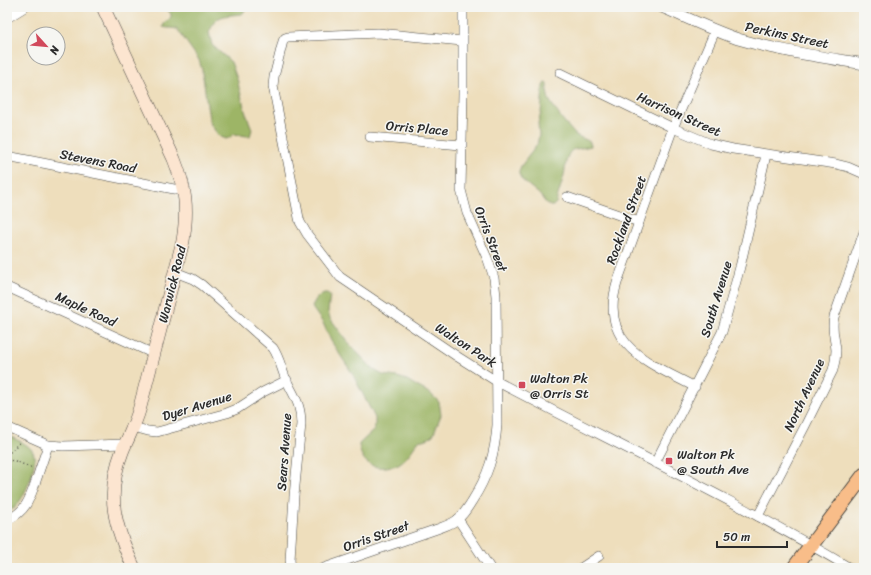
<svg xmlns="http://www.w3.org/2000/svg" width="871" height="575" font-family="Sriracha,sans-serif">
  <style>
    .forest { fill: #9db566; stroke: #647048 }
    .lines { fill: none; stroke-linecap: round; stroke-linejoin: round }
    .minor-casing { stroke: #484641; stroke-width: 10 }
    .tertiary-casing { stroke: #484641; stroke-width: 12 }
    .secondary-casing { stroke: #484641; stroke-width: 14 }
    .primary-casing { stroke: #484641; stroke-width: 16 }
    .path { stroke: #484641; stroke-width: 1.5; stroke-dasharray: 1 3; stroke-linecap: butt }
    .minor { stroke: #fff; stroke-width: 9 }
    .tertiary { stroke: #fff; stroke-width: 11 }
    .secondary { stroke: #fce5d0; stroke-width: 13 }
    .primary { stroke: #f8bd89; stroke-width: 14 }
    .poi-dot { fill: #d1495b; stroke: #f6f6f2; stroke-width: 1.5 }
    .labels { text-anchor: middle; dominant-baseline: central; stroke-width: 3; stroke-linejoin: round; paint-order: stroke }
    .street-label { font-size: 13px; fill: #2b2b2b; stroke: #f6f6f2 }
    .poi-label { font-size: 13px; fill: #2b2b2b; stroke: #f6f6f2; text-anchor: start }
  </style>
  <rect width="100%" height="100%" fill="#f6f6f2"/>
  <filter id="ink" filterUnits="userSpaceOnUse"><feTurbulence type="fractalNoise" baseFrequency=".025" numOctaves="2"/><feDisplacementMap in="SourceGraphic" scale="8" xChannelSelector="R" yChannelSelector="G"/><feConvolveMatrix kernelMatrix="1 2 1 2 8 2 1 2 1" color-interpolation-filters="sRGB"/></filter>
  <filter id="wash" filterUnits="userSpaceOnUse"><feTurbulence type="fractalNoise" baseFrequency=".012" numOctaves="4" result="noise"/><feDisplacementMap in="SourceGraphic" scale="16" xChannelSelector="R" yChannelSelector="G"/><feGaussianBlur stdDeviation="0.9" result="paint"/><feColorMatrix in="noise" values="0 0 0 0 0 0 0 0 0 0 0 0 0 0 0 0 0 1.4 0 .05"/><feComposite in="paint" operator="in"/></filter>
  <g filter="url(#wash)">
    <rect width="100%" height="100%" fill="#eedebc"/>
    <g class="forest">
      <path d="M165 7H246C246 8 244 12 243 13 239 16 222 13 215 21 213 24 211 29 209 32L212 45 231 62 238 82 239 88 240 91 245 111 252 129 250 136H247L234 134 229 138 226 139 219 136 211 125 209 119 202 70 199 60 178 30C174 27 168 29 163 27L164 24 171 17V14Z"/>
      <path d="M545 83H547C547 87 547 92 548 96 549 103 570 130 576 135 580 138 586 139 590 142L591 146C587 147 575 149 572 150 565 156 566 167 564 175 562 184 558 193 556 203L553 206H550L546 203 539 194 522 180 519 174V171L521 166 537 145 539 135 538 123 541 113 543 86Z"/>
      <path d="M324 293H327L330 295 328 312 330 318 350 345 374 370 383 375 397 377 407 380 415 385 431 394 439 402 441 415 433 435 427 439 418 441C413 449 408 457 400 463 396 466 391 466 386 467 370 469 360 460 359 444L374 430 375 425V418L352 373 331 341 323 323 313 309 312 306 316 299 320 295Z"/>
      <path d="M7 435C16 440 28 443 33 452 39 463 25 496 17 505 14 508 11 510 7 512Z"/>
    </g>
  </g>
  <g filter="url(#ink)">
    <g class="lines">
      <g class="minor-casing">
        <g id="minor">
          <path d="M462 41 378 33 288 37 285 38 283 41 274 77 273 86 299 218 300 222 307 234 340 277 458 357 496 381C614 443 735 500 850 568"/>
          <polyline points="560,73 673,128 711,144 733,149 836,164 848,167 864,174"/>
          <polyline points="370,137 461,145"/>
          <polyline points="7,156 184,191"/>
          <polyline points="567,197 639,222"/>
          <path d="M175 272 193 279 202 285 273 348C279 357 281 367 285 377 293 395 301 402 301 424L294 496 290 560 291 568"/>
          <polyline points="7,287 154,354"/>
          <path d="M695 387C650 363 598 346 617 283L673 128 715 31"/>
          <path d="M7 427 48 445C45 455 41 465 38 475 31 495 28 511 7 520"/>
          <polyline points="133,427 148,431 157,432 227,413 237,409 263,392 287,380"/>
          <polyline points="48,445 63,446 125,444"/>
          <polyline points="655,463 722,332 740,267 766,155"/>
          <path d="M758 516 805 426 833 370C835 363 836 357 836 350 835 338 831 330 834 317L864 232"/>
          <polyline points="458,519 490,568"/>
          <path d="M324 568 437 529C445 526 453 524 459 518 465 513 468 507 472 501 488 476 495 454 497 425L496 296 494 278 488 260 467 213 461 190 463 93V7"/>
          <polyline points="581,568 599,556"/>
        </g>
      </g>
      <g class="tertiary-casing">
        <g id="tertiary">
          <path d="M662 7C687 18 712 30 738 39 779 51 822 57 864 64"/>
          <polyline points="7,17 23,7"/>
        </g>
      </g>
      <g class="secondary-casing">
        <path id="secondary" d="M103 7 174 159C186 189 188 209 183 241L141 403C139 412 136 420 132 429 129 437 125 444 122 452 105 496 115 527 134 568"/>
      </g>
      <g class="primary-casing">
        <polyline id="primary" points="794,568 864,475"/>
      </g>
      <g class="path">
        <polyline points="7,455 19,443"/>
        <polyline points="7,460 15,461 32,468"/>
      </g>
      <use href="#minor" class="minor"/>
      <use href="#tertiary" class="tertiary"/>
      <use href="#secondary" class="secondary"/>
      <use href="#primary" class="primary"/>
    </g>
  </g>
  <g class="poi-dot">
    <rect x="518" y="381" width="8" height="8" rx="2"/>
    <rect x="665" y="457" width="8" height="8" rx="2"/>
  </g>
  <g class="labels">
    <g class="street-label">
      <text transform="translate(787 35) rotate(12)">Perkins Street</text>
      <text transform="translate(679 114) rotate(24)">Harrison Street</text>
      <text transform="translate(417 128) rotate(5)">Orris Place</text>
      <text transform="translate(98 161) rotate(11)">Stevens Road</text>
      <text transform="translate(626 220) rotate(-70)">Rockland Street</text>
      <text transform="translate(491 239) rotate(69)">Orris Street</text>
      <text transform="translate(172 284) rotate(-76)">Warwick Road</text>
      <text transform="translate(716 299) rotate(-73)">South Avenue</text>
      <text transform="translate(86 309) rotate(25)">Maple Road</text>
      <text transform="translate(466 345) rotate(33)">Walton Park</text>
      <text transform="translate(804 395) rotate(-65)">North Avenue</text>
      <text transform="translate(197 406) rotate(-17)">Dyer Avenue</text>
      <text transform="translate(284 452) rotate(-86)">Sears Avenue</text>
      <text transform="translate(376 536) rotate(-19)">Orris Street</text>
    </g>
    <g class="poi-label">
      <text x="530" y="378">Walton Pk<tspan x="530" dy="15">@ Orris St</tspan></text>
      <text x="677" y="454">Walton Pk<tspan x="677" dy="15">@ South Ave</tspan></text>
    </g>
  </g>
  <rect width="871" height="575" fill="none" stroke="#f6f6f2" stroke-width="24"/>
  <g transform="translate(46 46) rotate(117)"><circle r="19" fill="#f6f6f2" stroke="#a5a5a2"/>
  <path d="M0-3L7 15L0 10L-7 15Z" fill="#d1495b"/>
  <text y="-6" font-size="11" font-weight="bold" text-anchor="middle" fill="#2b2b2b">N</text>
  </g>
  <path d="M717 541v6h70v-6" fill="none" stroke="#2b2b2b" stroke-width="2"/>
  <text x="723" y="541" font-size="12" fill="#2b2b2b" stroke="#f6f6f2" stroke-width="3" paint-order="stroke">50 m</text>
</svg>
